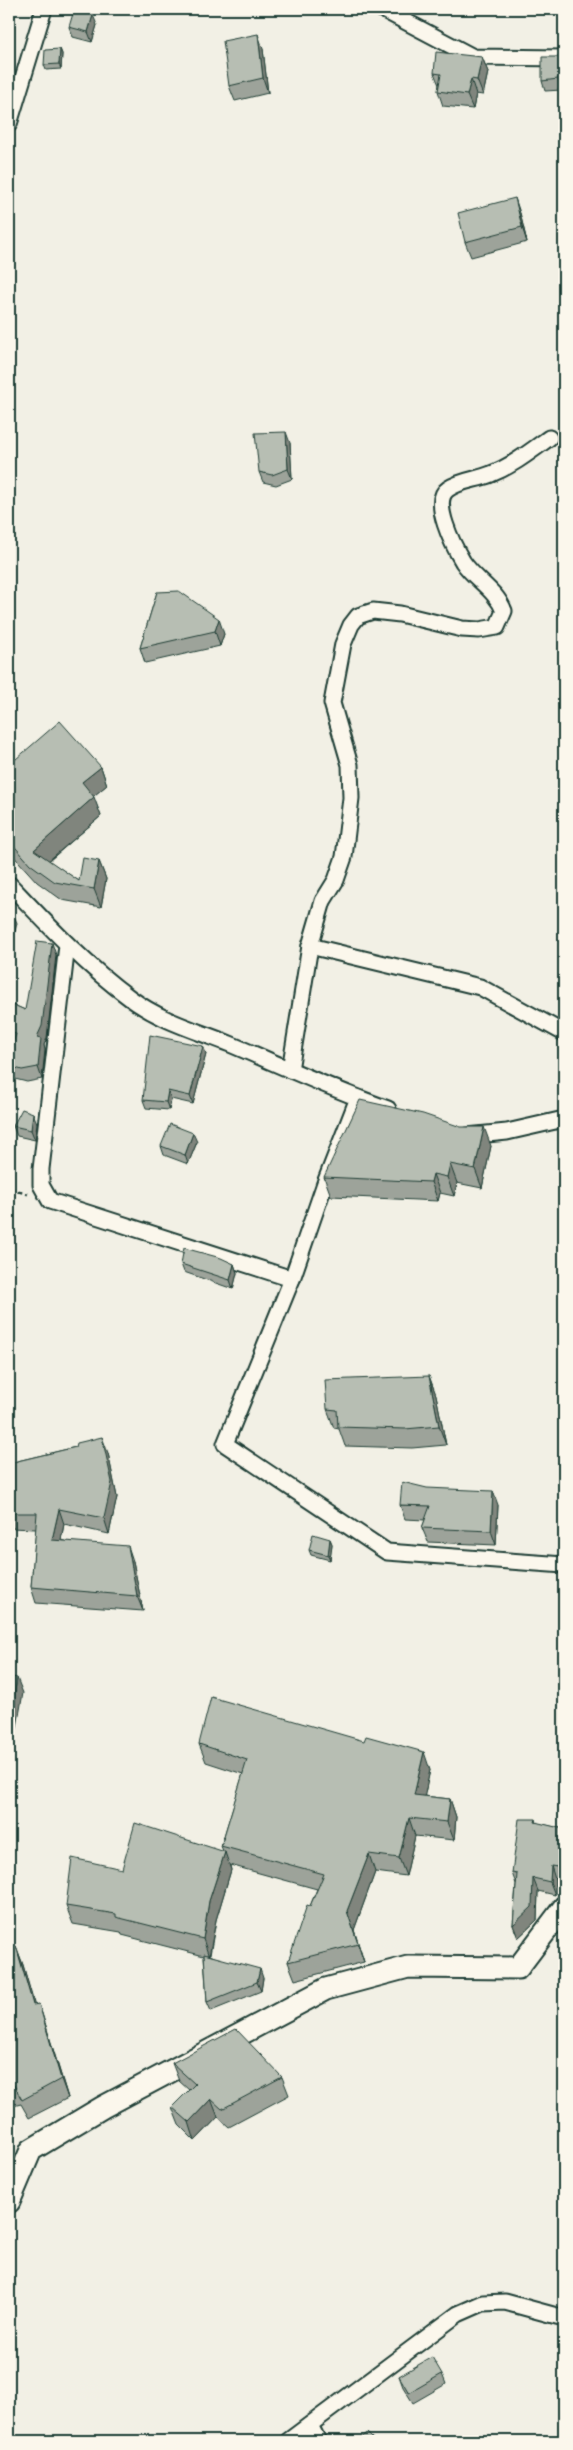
<svg xmlns="http://www.w3.org/2000/svg" width="573" height="2450" font-family="Sriracha,sans-serif">
  <style>
    .lines { fill: none; stroke-linecap: round; stroke-linejoin: round }
    .street-casing { stroke: #1f3d34; stroke-width: 19 }
    .secondary-casing { stroke: #1f3d34; stroke-width: 25 }
    .path { stroke: #1f3d34; stroke-width: 3; stroke-dasharray: 5 4; stroke-linecap: butt }
    .street { stroke: #fbf7ec; stroke-width: 15 }
    .secondary { stroke: #fbf7ec; stroke-width: 21 }
    .wall { fill: #9da39a; stroke: #1f3d34 }
    .shaded-wall { fill: #80857d; stroke: #1f3d34 }
    .building { fill: #b7beb3; stroke: #1f3d34 }
  </style>
  <rect width="100%" height="100%" fill="#f2f0e5"/>
  <filter id="ink" filterUnits="userSpaceOnUse"><feTurbulence type="fractalNoise" baseFrequency=".02" numOctaves="2"/><feDisplacementMap in="SourceGraphic" scale="10" xChannelSelector="R" yChannelSelector="G"/><feConvolveMatrix kernelMatrix="1 2 1 2 8 2 1 2 1" color-interpolation-filters="sRGB"/></filter>
  <g filter="url(#ink)">
    <g class="lines">
      <g class="street-casing">
        <g id="street">
          <polyline points="382,9 473,57 564,58"/>
          <polyline points="9,124 44,9"/>
          <path d="M9 884C47 924 85 965 130 998 161 1021 195 1030 230 1044 282 1066 334 1090 388 1109"/>
          <polyline points="67,945 41,1169 41,1185 50,1201 292,1279"/>
          <path d="M310 946 323 901 336 880 344 857 351 798 350 765 332 703 343 644 351 625 358 616 373 611 400 614 462 629 479 630 497 627 504 611C496 590 475 580 463 562 454 547 430 501 448 489 461 480 477 480 491 474 512 466 531 451 549 438"/>
          <polyline points="290,1070 310,946 480,987 564,1033"/>
          <polyline points="358,1098 325,1183 292,1279 225,1444 387,1552 564,1565"/>
          <polyline points="467,1136 507,1132 564,1119"/>
          <polyline points="310,2425 318,2441"/>
          <polyline points="288,2441 458,2314 483,2303 505,2302 564,2318"/>
        </g>
      </g>
      <g class="secondary-casing">
        <polyline id="secondary" points="9,2202 31,2150 103,2107 326,1989 408,1967 518,1968 564,1907"/>
      </g>
      <polyline class="path" points="9,1188 28,1194"/>
      <use href="#street" class="street"/>
      <use href="#secondary" class="secondary"/>
    </g>
    <g class="wall">
      <polygon points="97,25 92,42 73,37 69,27"/>
      <polygon points="60,49 62,54 61,69 46,70 44,65"/>
      <polygon points="263,49 268,93 235,101 229,86"/>
      <polygon points="482,57 488,72 483,95 476,94 473,109 443,106 438,91 439,85 434,73"/>
      <polygon points="562,57 564,64 564,75 562,90 545,91 542,81"/>
      <polygon points="520,213 527,242 471,257 465,242"/>
      <polygon points="290,443 292,479 276,485 263,482 259,472"/>
      <polygon points="157,592 224,634 220,646 145,663 140,648"/>
      <polygon points="9,765 101,767 107,785 93,796 101,816 49,861 79,881 99,861 106,879 101,907 62,900 37,882 9,851"/>
      <polygon points="56,955 47,1038 44,1045 45,1050 42,1079 27,1082 11,1078 9,1073 9,1057 13,1044 9,1043 9,1003 25,1010"/>
      <polygon points="203,1046 206,1054 193,1104 171,1099 169,1110 146,1108 143,1100"/>
      <polygon points="37,1123 35,1140 17,1136 13,1126"/>
      <polygon points="197,1142 188,1164 164,1155 161,1146"/>
      <polygon points="491,1146 482,1188 457,1183 454,1196 440,1193 438,1201 331,1196 324,1177"/>
      <polygon points="181,1264 234,1264 237,1273 233,1289 184,1272"/>
      <polygon points="429,1376 436,1395 446,1445 412,1448 345,1446 339,1429 334,1428 327,1409"/>
      <polygon points="76,1447 108,1453 117,1497 109,1534 64,1524 61,1540 133,1561 143,1611 36,1603 31,1587 36,1529 9,1528 9,1463"/>
      <polygon points="400,1505 498,1505 496,1545 428,1542 422,1528 425,1520 405,1519"/>
      <polygon points="330,1539 332,1544 330,1560 311,1555 309,1550"/>
      <polygon points="199,1744 430,1770 424,1796 450,1799 456,1817 454,1840 415,1836 406,1876 375,1872 354,1930 364,1962 295,1980 288,1962 310,1906 317,1889 230,1865 231,1870 216,1920 210,1955 263,1978 261,1991 211,2011 207,2002 204,1956 122,1935 121,1932 73,1924 66,1906 122,1869 223,1851 221,1846 243,1774 206,1762"/>
      <polygon points="536,1819 537,1823 564,1829 564,1881 555,1879 555,1895 538,1891 537,1920 518,1938 513,1925 516,1884 512,1873"/>
      <polygon points="16,1946 23,1965 34,2005 45,2023 68,2098 29,2118 21,2104 9,2107 9,1947"/>
      <polygon points="172,2063 282,2077 289,2095 229,2127 218,2117 195,2141 179,2125 172,2107 189,2090 179,2081"/>
      <polygon points="442,2374 446,2384 413,2403 403,2387 399,2376"/>
    </g>
    <g class="shaded-wall">
      <polygon points="93,15 97,25 92,42 88,32"/>
      <polygon points="258,34 263,49 268,93 263,78"/>
      <polygon points="60,49 62,54 61,69 59,64"/>
      <polygon points="482,57 488,72 483,95 477,80"/>
      <polygon points="562,57 564,64 564,75 562,90 558,79"/>
      <polygon points="471,79 476,94 473,109 467,95"/>
      <polygon points="515,198 520,213 527,242 522,227"/>
      <polygon points="286,432 290,443 292,479 288,469"/>
      <polygon points="219,619 224,634 220,646 215,631"/>
      <polygon points="101,767 107,785 89,800 82,782"/>
      <polygon points="94,797 101,816 40,868 34,850"/>
      <polygon points="99,861 106,879 101,907 94,889"/>
      <polygon points="13,913 17,923 10,952 9,949 9,931"/>
      <polygon points="52,943 56,955 47,1038 44,1045 45,1050 42,1079 38,1067 37,1037"/>
      <polygon points="203,1046 206,1054 193,1104 190,1096"/>
      <polygon points="168,1091 171,1099 169,1110 166,1102"/>
      <polygon points="33,1113 37,1123 35,1140 31,1130"/>
      <polygon points="484,1127 491,1146 482,1188 475,1169"/>
      <polygon points="193,1133 197,1142 188,1164 185,1155"/>
      <polygon points="450,1164 457,1183 454,1196 447,1177"/>
      <polygon points="433,1174 440,1193 438,1201 431,1182"/>
      <polygon points="234,1264 237,1273 233,1289 230,1280"/>
      <polygon points="429,1376 436,1395 446,1445 439,1426"/>
      <polygon points="102,1437 108,1453 117,1497 109,1534 104,1518"/>
      <polygon points="493,1491 498,1505 496,1545 491,1531"/>
      <polygon points="59,1509 64,1524 58,1555 52,1540"/>
      <polygon points="330,1539 332,1544 330,1560 328,1555"/>
      <polygon points="128,1546 133,1561 143,1611 137,1596"/>
      <polygon points="17,1678 23,1693 9,1772 9,1727"/>
      <polygon points="424,1752 430,1770 421,1813 414,1795"/>
      <polygon points="450,1799 456,1817 454,1840 447,1822"/>
      <polygon points="409,1818 415,1836 406,1876 399,1858"/>
      <polygon points="225,1852 231,1870 216,1920 209,1957 203,1939 209,1901"/>
      <polygon points="369,1854 375,1872 354,1930 364,1962 347,1911"/>
      <polygon points="551,1866 555,1879 555,1895 550,1882"/>
      <polygon points="533,1878 538,1891 537,1920 518,1938 513,1925"/>
      <polygon points="16,1946 23,1965 40,2024 33,2005"/>
      <polygon points="260,1969 263,1978 261,1991 257,1982"/>
      <polygon points="39,2004 45,2023 68,2098 61,2079"/>
      <polygon points="211,2099 218,2117 195,2141 189,2122"/>
    </g>
    <g class="building">
      <polygon points="74,10 93,15 88,32 69,27"/>
      <polygon points="258,34 263,78 229,86 223,41"/>
      <polygon points="60,49 59,64 44,65 45,50"/>
      <polygon points="436,52 482,57 477,80 471,79 467,95 438,91 441,74 434,73"/>
      <polygon points="542,57 562,57 558,79 542,81"/>
      <polygon points="515,198 522,227 465,242 458,213"/>
      <polygon points="286,432 288,469 272,475 259,472 255,433"/>
      <polygon points="179,591 219,619 215,631 140,648 157,592"/>
      <polygon points="60,721 101,767 82,782 94,797 34,850 79,881 83,858 99,861 94,889 55,882 30,864 9,840 9,765"/>
      <polygon points="9,912 13,913 9,931"/>
      <polygon points="37,941 52,943 42,1026 37,1037 41,1038 38,1067 22,1070 9,1066 9,1057 16,1034 9,1032 9,1003 25,1010"/>
      <polygon points="150,1035 203,1046 190,1096 168,1091 166,1102 143,1100"/>
      <polygon points="360,1100 423,1114 461,1127 484,1127 475,1169 450,1164 447,1177 433,1174 431,1182 324,1177"/>
      <polygon points="22,1109 33,1113 31,1130 13,1126"/>
      <polygon points="170,1124 193,1133 185,1155 161,1146"/>
      <polygon points="184,1248 221,1258 234,1264 230,1280 181,1264"/>
      <polygon points="429,1376 439,1426 405,1429 338,1427 337,1410 327,1409 325,1380"/>
      <polygon points="102,1437 112,1482 104,1518 59,1509 52,1540 128,1546 137,1596 31,1587 37,1513 9,1513 9,1463 76,1447 77,1443"/>
      <polygon points="402,1482 427,1488 493,1491 491,1531 422,1528 430,1506 400,1505"/>
      <polygon points="313,1534 330,1539 328,1555 309,1550"/>
      <polygon points="9,1676 17,1678 9,1727"/>
      <polygon points="211,1697 364,1741 366,1736 424,1752 414,1795 450,1799 447,1822 409,1818 399,1858 369,1854 347,1911 358,1944 288,1962 307,1905 310,1906 324,1874 221,1846 247,1760 199,1744"/>
      <polygon points="519,1819 536,1819 535,1822 564,1829 564,1868 551,1866 550,1882 533,1878 532,1907 513,1925 517,1874 512,1873"/>
      <polygon points="135,1823 225,1852 209,1901 203,1939 116,1917 116,1914 66,1906 72,1858 122,1869"/>
      <polygon points="16,1946 33,2005 39,2004 61,2079 22,2100 14,2085 9,2087 9,1947"/>
      <polygon points="204,1954 260,1969 257,1982 207,2002"/>
      <polygon points="236,2029 282,2077 222,2109 211,2099 189,2122 172,2107 195,2084 172,2063"/>
      <polygon points="432,2357 442,2374 409,2393 399,2376"/>
      <polygon points="367,2433 375,2441 358,2441"/>
    </g>
  </g>
  <rect width="573" height="2450" fill="none" stroke="#fbf7ec" stroke-width="30"/>
  <rect x="15" y="15" width="543" height="2420" fill="none" stroke="#1f3d34" stroke-width="2" filter="url(#ink)"/>
</svg>
